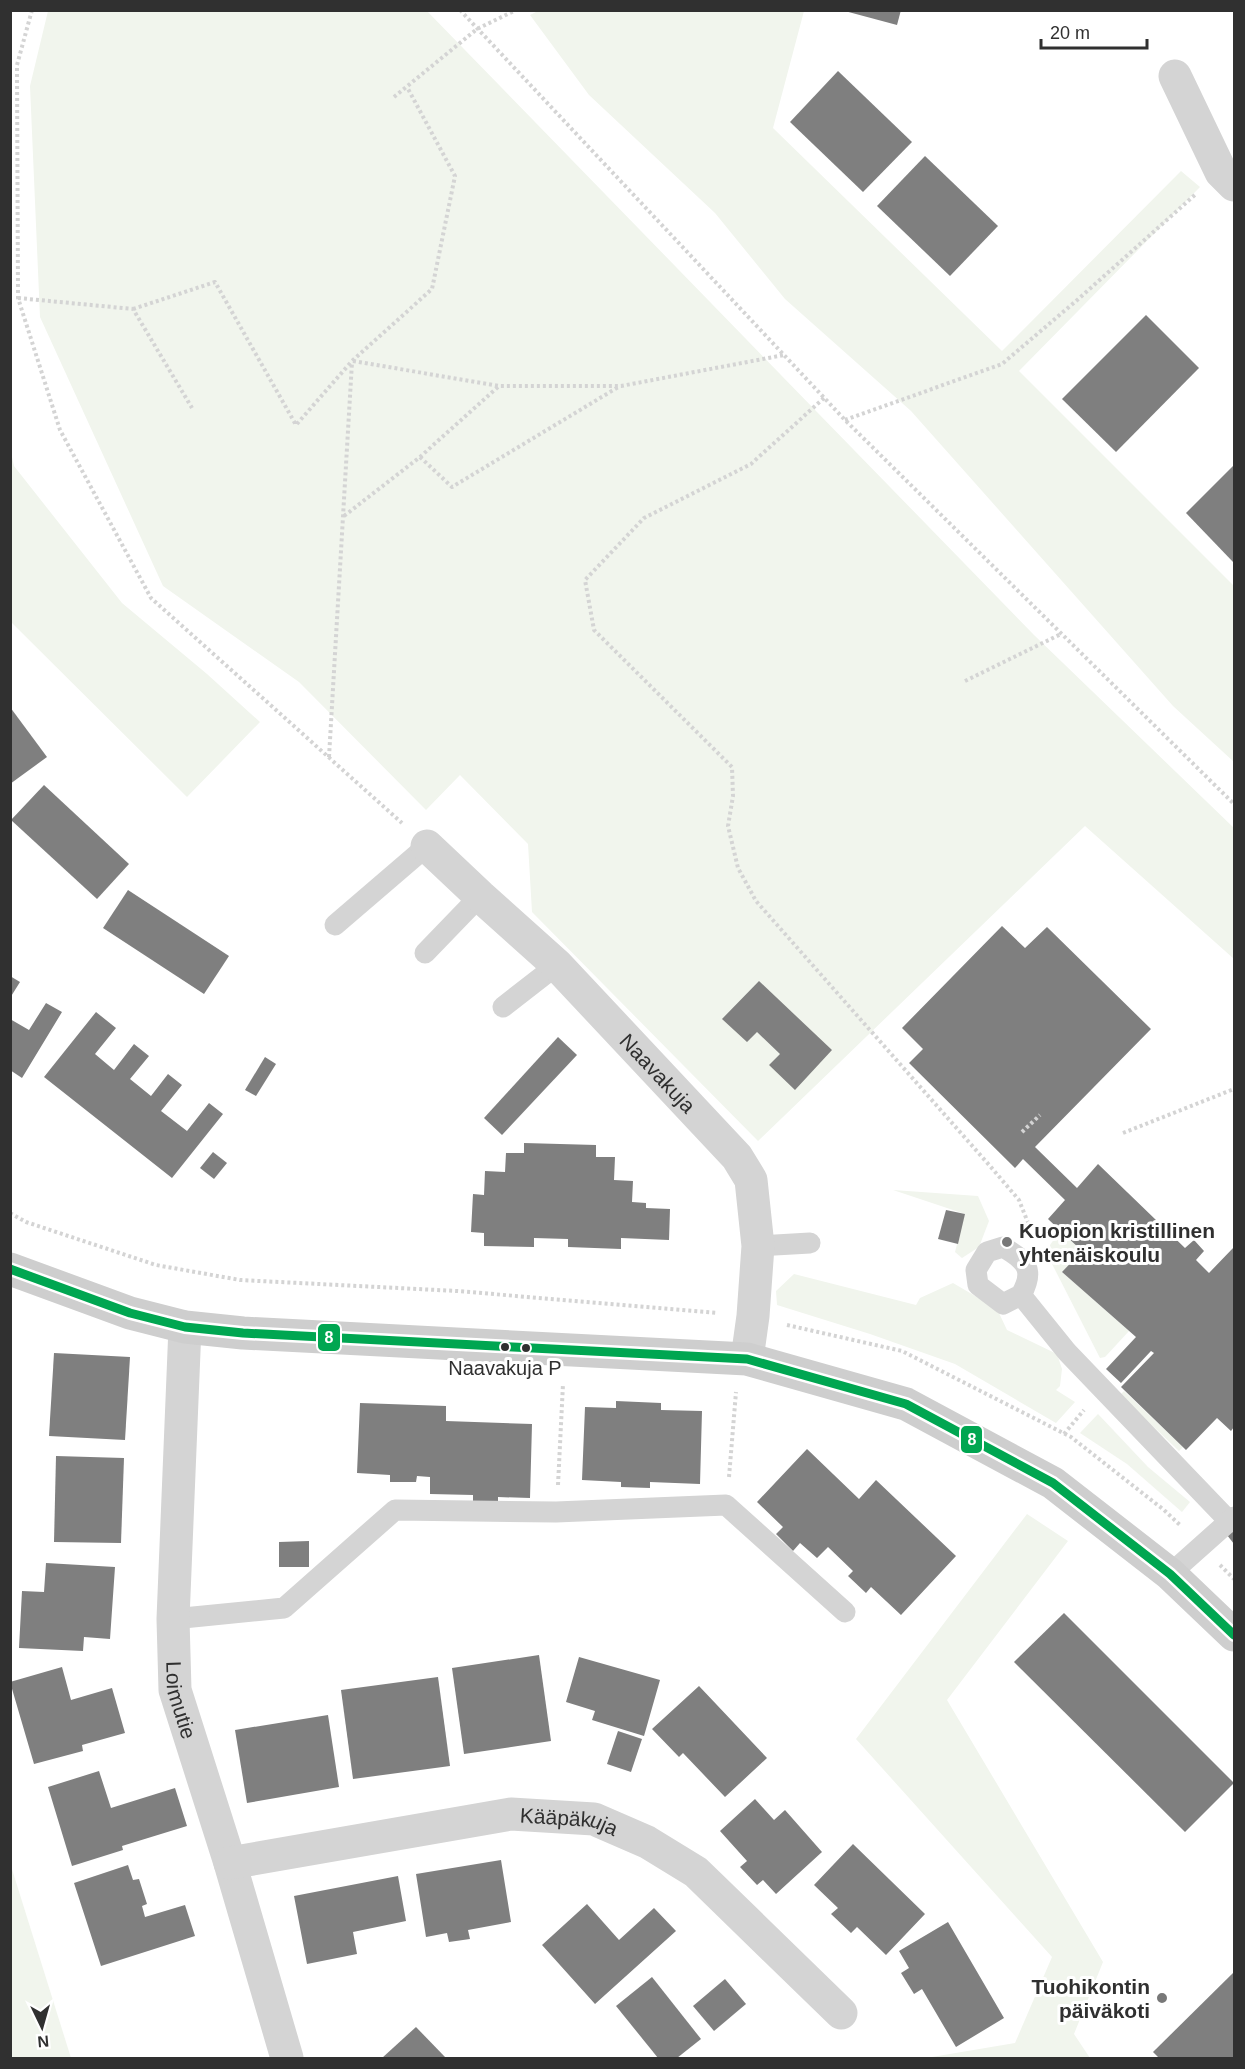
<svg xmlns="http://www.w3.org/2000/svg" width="1245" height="2069" font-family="Arial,sans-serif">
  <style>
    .green { fill: #f1f5ed }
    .building { fill: #7f7f7f }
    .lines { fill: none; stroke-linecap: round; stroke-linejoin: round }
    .path { stroke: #d4d4d4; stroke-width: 4; stroke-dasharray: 3 3; stroke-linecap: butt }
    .lane { stroke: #d4d4d4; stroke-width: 21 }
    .street { stroke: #d4d4d4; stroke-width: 33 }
    .secondary { stroke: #cecece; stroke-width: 33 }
    .bus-1-casing { stroke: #fff; stroke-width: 14 }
    .bus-1 { stroke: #00a651; stroke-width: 9 }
    .poi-dot { fill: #787878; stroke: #fff; stroke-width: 2 }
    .bus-dot { fill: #303030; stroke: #fff; stroke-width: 2 }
    .labels { text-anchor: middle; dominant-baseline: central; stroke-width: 6; stroke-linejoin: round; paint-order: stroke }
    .bus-label { font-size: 20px; fill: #303030; stroke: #fff }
    .street-label { font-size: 21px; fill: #303030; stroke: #fff }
    .poi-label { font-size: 21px; font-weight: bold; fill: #303030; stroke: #fff; text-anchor: start }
    .line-badge { stroke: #fff; stroke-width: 2 }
    .badge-label { font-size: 16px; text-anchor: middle; font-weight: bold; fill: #fff }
  </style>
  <rect width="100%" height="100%" fill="#fff"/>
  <g class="green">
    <polygon points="540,10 804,11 773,128 1002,351 1181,171 1200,187 1019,371 1234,586 1234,762 1173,706 911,411 785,299 715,213 589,95 530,15"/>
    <polygon points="48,11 427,11 1034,635 1234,828 1234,959 1085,826 758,1141 532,912 528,844 460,775 426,810 299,682 163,586 40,317 30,86"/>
    <polygon points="10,448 14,466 122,603 207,674 260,722 187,797 11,622"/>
    <polygon points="893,1190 978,1196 989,1221 979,1247 962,1258 955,1252 965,1214"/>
    <polygon points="1060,1231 1082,1251 1062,1272 1129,1331 1105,1357 1100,1358 1049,1258 1050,1245"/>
    <polygon points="794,1274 916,1305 920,1298 953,1283 982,1300 999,1313 1007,1330 1057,1354 1062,1369 1060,1386 1056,1390 1075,1402 1056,1423 955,1364 870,1334 777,1305 776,1291"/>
    <polygon points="1124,1391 1183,1447 1179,1451 1120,1395"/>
    <polygon points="1098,1414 1148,1467 1190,1502 1182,1512 1127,1464 1080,1433"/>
    <polygon points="1027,1514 1068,1541 947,1700 1103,1962 1074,2034 1090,2058 926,2058 1015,2043 1052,1957 856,1739"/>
    <polygon points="10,1866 11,1866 71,2058 11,2058"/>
  </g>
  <g class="building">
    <polygon points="841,10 901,10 897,25"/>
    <polygon points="838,71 912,142 863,192 790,122"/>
    <polygon points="925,156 998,226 950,276 877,206"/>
    <polygon points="1146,315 1199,368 1116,452 1062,399"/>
    <polygon points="1234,465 1234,563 1186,513"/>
    <polygon points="10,707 47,757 10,784"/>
    <polygon points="44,785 129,864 97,899 11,820"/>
    <polygon points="128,890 229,956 204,994 103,928"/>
    <polygon points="1002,926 1025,948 1047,927 1151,1029 1035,1147 1077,1188 1098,1164 1185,1248 1194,1240 1204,1251 1196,1260 1209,1273 1234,1247 1234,1427 1231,1431 1217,1418 1186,1450 1121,1387 1154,1353 1151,1351 1121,1383 1106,1369 1136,1337 1062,1272 1082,1251 1048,1219 1065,1200 1023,1159 1015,1168 909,1063 923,1049 902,1028"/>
    <polygon points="10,976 20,982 10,998"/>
    <polygon points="759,981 832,1050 795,1090 769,1065 780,1054 757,1032 747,1042 722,1019"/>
    <polygon points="46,1003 62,1012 22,1078 10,1070 10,1019 29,1030"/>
    <polygon points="96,1012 116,1028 95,1054 114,1070 134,1044 149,1056 130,1079 151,1096 168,1074 182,1085 161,1111 187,1131 209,1103 223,1114 172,1178 44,1077"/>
    <polygon points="558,1037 577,1055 502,1135 484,1118"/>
    <polygon points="265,1057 276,1064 256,1096 245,1090"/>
    <polygon points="524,1143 596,1145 596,1157 615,1157 614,1180 633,1181 632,1202 646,1203 646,1208 670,1209 669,1240 621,1238 621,1249 568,1247 568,1239 534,1238 534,1247 484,1246 484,1233 471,1232 473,1194 484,1195 485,1171 505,1172 506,1153 524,1153"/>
    <polygon points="213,1152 227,1163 214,1179 200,1168"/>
    <polygon points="946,1210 965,1214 958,1244 938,1239"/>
    <polygon points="54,1353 130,1357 125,1440 49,1436"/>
    <polygon points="616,1401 661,1403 661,1410 702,1411 700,1484 650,1482 650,1488 621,1487 621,1482 582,1480 585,1407 616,1408"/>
    <polygon points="360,1403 446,1406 446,1421 532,1424 530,1498 498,1497 498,1503 473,1502 473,1495 430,1494 430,1477 417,1476 416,1482 390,1482 390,1475 357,1473"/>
    <polygon points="807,1449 859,1499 876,1480 956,1556 901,1615 871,1587 866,1593 848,1576 853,1571 828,1547 817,1558 800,1543 793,1551 776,1534 783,1527 757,1502"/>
    <polygon points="56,1456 124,1458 121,1543 54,1542"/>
    <polygon points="1234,1528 1234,1544 1227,1535"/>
    <polygon points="309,1541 309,1567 279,1567 279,1542"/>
    <polygon points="46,1563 115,1567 110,1639 84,1637 83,1651 19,1648 22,1591 44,1592"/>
    <polygon points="1064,1613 1234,1783 1185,1832 1014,1662"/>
    <polygon points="539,1655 551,1741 464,1754 452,1668"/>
    <polygon points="579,1657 660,1680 644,1736 592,1720 595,1711 566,1702"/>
    <polygon points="62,1667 71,1700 112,1688 125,1733 82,1745 83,1751 34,1764 10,1682"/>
    <polygon points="438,1677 450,1766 353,1779 341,1690"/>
    <polygon points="699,1686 767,1758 725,1797 683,1753 679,1757 652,1729"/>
    <polygon points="328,1715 339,1787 247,1803 235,1730"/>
    <polygon points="618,1731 642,1739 631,1772 607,1764"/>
    <polygon points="99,1771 111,1808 175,1788 187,1826 122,1846 123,1850 72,1866 48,1787"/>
    <polygon points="755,1799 774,1820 785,1810 822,1852 776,1894 763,1880 757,1885 740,1867 747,1861 720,1831"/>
    <polygon points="853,1844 925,1914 886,1955 857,1927 851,1933 831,1914 838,1908 814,1885"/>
    <polygon points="501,1860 511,1922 468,1930 470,1939 449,1942 447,1933 426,1937 416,1874"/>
    <polygon points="128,1865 133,1880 139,1879 147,1904 142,1906 145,1917 185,1905 195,1936 101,1966 74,1883"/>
    <polygon points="398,1876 406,1921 353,1932 357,1954 307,1964 294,1896"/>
    <polygon points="587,1904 619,1940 654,1908 676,1931 595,2004 542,1945"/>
    <polygon points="948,1922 1004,2018 956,2047 922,1989 914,1994 901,1973 909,1968 899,1951"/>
    <polygon points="1234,1972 1234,2058 1159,2058 1153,2052"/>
    <polygon points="652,1977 701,2039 677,2058 658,2058 616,2006"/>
    <polygon points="725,1979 746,2004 714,2031 693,2006"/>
    <polygon points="416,2027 446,2058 382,2058"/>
  </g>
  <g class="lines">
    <g class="path">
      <polyline points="32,10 17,65 18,298 60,430 151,598 402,823"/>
      <polyline points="460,10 845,420 1234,804"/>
      <polyline points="394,97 477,29 516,10"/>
      <polyline points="18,298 133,309 192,408"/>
      <polyline points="133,309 215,282 296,425 352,361 432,289 455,176 407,87"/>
      <polyline points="353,361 499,386 621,386 784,355"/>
      <polyline points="824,398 751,464 644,518 585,580 594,630 732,767 733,796 728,826 738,868 756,901 990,1166 1019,1200 1030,1228"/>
      <polyline points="845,420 1002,364 1076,301 1196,194"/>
      <polyline points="420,457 452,487 620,386"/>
      <polyline points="344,516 420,457 499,386"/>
      <polyline points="965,681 1061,634"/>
      <polyline points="329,757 352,362"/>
      <polyline points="1022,1132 1040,1115"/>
      <polyline points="1123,1133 1234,1089"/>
      <polyline points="10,1213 26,1222 156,1265 240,1280 457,1291 718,1313"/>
      <polyline points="787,1325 902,1351 1071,1437 1164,1510 1181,1526"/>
      <polyline points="1064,1434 1084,1410"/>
      <polyline points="729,1477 736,1392"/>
      <polyline points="558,1485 563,1384"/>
      <polyline points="1220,1565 1234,1579"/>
    </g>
    <g class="lane">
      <polyline points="335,925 427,846"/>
      <polyline points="425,953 480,896"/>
      <polyline points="503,1007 557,965"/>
      <polyline points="758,1246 810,1243"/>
      <path d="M1021 1295C1035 1270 1027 1261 1003 1247L987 1252 976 1270 978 1285 1003 1304 1021 1295 1067 1352 1230 1522"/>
      <polyline points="1170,1574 1234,1517"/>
      <polyline points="173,1619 284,1608 395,1510 556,1512 726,1505 845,1612"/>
    </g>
    <g class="street">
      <polyline points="1175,76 1221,172 1234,185"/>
      <path id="s1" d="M427 846 480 896 557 965 737 1157 751 1180 758 1246 753 1316 747 1359"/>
      <path id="s2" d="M185 1327 173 1619 175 1690 230 1863 287 2058"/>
      <path id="s3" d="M230 1863 511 1814 594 1819 647 1842 696 1872 841 2013"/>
    </g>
    <polyline class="secondary" points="10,1269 130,1313 185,1327 243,1333 747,1359 906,1404 1053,1483 1170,1574 1234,1635"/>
    <g class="bus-1-casing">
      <polyline id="bus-1" points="10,1269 130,1313 185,1327 243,1333 747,1359 906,1404 1053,1483 1170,1574 1234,1635"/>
    </g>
    <use href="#bus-1" class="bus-1"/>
  </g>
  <g class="poi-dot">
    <circle cx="1007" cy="1242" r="6"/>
    <circle cx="1162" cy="1998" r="6"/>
  </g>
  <g class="bus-dot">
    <circle cx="505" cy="1347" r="5"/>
    <circle cx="526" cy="1348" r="5"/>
  </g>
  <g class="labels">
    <g class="bus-label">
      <text x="505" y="1368">Naavakuja P</text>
    </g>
    <g class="street-label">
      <text stroke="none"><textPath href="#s1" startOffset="324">Naavakuja</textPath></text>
      <text stroke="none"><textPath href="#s2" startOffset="374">Loimutie</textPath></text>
      <text stroke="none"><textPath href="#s3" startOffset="344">Kääpäkuja</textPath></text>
    </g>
    <g class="poi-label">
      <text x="1019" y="1230">Kuopion kristillinen<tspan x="1019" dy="24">yhtenäiskoulu</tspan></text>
      <text x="1150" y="1986" text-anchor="end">Tuohikontin<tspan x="1150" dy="24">päiväkoti</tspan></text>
    </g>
  </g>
  <g class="line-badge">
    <rect x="317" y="1323" width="24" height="29" rx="6" fill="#00a651"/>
    <rect x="960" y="1425" width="23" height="29" rx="6" fill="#00a651"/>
  </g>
  <g class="badge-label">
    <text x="329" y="1343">8</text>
    <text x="972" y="1445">8</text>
  </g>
  <rect width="1245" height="2069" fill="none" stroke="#303030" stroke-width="24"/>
  <g transform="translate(42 2027) rotate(175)" stroke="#ffffff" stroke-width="4.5" paint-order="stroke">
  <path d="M0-4.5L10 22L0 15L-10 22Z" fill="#303030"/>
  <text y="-9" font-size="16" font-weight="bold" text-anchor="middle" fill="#303030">N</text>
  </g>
  <path d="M1041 39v9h106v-9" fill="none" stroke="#303030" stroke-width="3"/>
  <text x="1050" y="39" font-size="18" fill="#303030" stroke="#ffffff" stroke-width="4.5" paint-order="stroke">20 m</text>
</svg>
